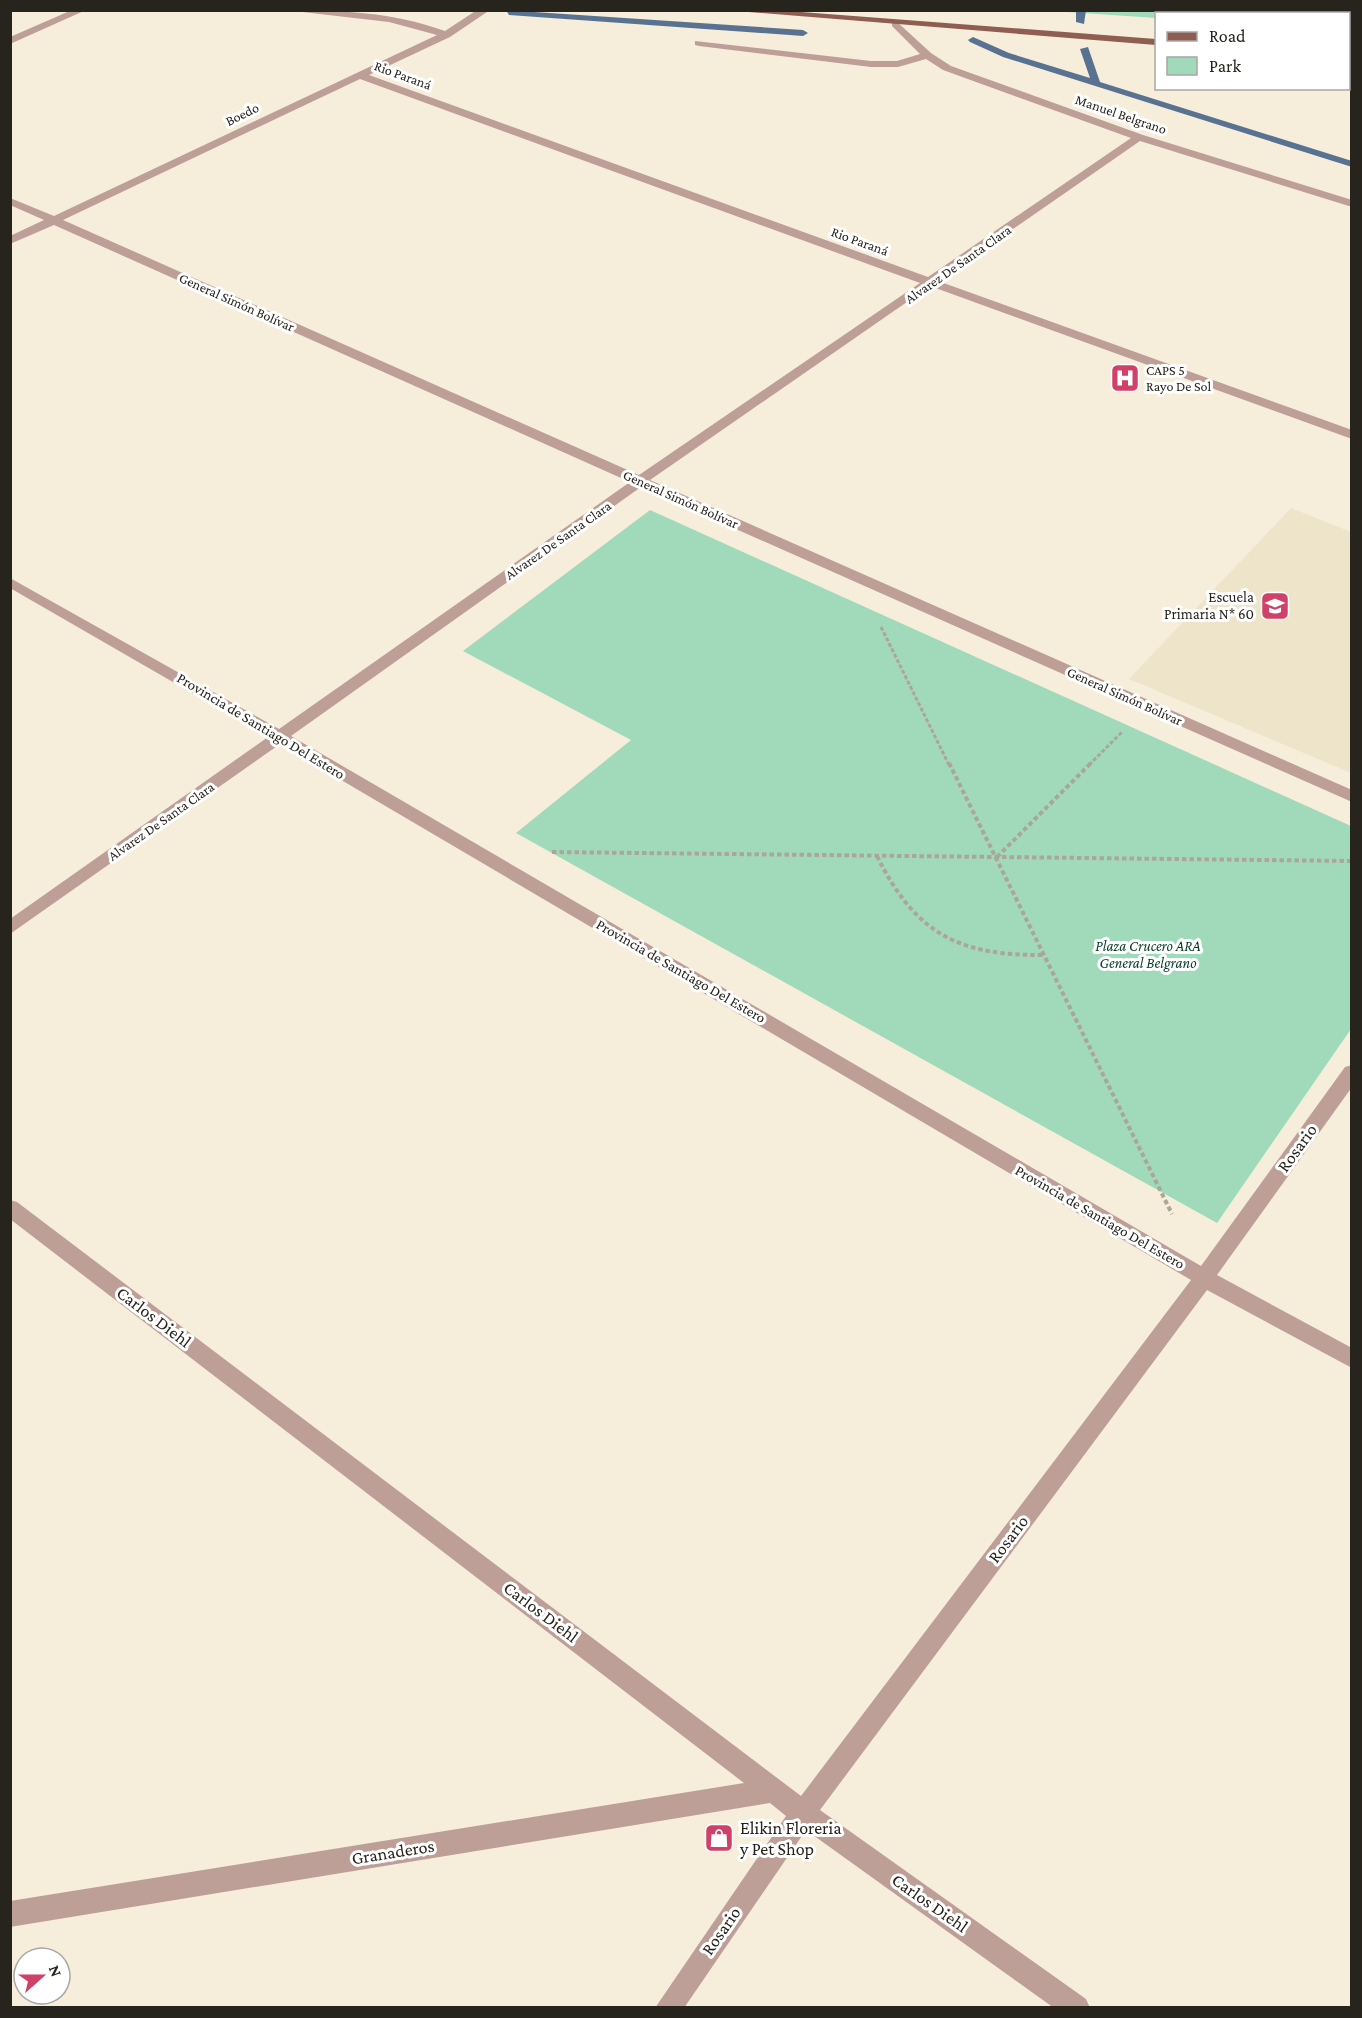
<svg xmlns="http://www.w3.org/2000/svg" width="1362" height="2018" font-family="'Crimson Pro',serif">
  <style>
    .built { fill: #eee4c9 }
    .green { fill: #a0dabb }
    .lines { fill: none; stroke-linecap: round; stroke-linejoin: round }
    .stream { fill: #5a7291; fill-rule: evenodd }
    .path-far1 { stroke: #aca697; stroke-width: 3; stroke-dasharray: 4 2; stroke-linecap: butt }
    .path { stroke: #aca697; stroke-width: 4; stroke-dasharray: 4.5 3; stroke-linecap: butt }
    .minor { fill: #bd9f98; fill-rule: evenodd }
    .major { fill: #8f5d51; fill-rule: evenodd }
    .labels { text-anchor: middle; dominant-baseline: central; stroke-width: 6; stroke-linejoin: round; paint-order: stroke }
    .far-street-label { font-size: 14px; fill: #27241d; stroke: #fff }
    .far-poi-label { font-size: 14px; fill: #27241d; stroke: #fff; text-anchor: start }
    .poi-label { font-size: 15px; fill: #27241d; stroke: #fff; text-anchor: end }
    .street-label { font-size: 15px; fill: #27241d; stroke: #fff }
    .park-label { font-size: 15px; font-style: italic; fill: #083e28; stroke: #fff }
    .near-street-label { font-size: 18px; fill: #27241d; stroke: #fff }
    .near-poi-label { font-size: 18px; fill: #27241d; stroke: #fff; text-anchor: start }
  </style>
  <rect width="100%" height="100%" fill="#f6eedb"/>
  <polygon class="built" points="1291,508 1351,532 1351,773 1129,679"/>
  <g class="green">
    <polygon points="1052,11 1351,11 1351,31 1349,31 1348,14 1156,14 1156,18"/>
    <polygon points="650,510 1351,826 1351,1029 1217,1223 516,833 631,740 463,651"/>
  </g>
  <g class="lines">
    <g class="stream">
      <polygon points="506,10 803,30 808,33 803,36 509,15"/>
      <polygon points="1076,10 1086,10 1084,24 1076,22"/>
      <polygon points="973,37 1009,53 1090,78 1080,49 1088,47 1100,82 1352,161 1352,167 1003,57 970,42 968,40"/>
    </g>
    <g class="path-far1">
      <polyline points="881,627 949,765"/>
      <polyline points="1089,765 1123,731"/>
    </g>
    <g class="path">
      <polyline points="949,763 1172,1214"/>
      <polyline points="552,852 1352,861"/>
      <path d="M877 856C916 935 960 956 1045 955"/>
      <polyline points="997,857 1091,763"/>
    </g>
    <g class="minor">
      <polygon points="72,10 86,10 10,44 10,37"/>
      <path d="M285 10C340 10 393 12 445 31L477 10H490L450 37 369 75 928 277 1131 138 943 70 926 59 898 67H871L699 46 695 45V41L871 61H897L920 54 892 26V22L896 21 931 53 951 66 1143 135 1352 200V207L1140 141 938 281 1352 430V439L930 286 650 480 1352 790V802L641 487 291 736 1201 1266 1345 1067 1352 1065V1087L1217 1275 1352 1348V1368L1207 1290 820 1810 1086 1999 1090 2008H1054L806 1830 684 2008H655L786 1816 770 1803 10 1927V1901L744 1783 10 1219V1200L17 1202 801 1796 1191 1280 280 744 10 934V919L268 737 10 588V578L279 729 630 482 54 225 10 244V236L44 220 10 205V198L54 216 437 35 389 22ZM360 79 920 283 639 475 63 220Z"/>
    </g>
    <g class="major">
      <polygon points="724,10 775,10 1156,39 1156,45"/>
      <rect x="1348" y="51" width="4" height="6"/>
    </g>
  </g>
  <defs>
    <g id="hospital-square" transform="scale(1.5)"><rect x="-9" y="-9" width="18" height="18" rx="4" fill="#d04169" stroke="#fff"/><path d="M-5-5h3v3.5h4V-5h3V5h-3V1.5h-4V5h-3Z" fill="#fff"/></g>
    <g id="school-square" transform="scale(1.5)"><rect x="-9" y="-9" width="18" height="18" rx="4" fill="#d04169" stroke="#fff"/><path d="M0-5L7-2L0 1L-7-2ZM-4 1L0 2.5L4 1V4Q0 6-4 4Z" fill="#fff"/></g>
    <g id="shop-square" transform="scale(1.5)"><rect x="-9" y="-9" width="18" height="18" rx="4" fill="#d04169" stroke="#fff"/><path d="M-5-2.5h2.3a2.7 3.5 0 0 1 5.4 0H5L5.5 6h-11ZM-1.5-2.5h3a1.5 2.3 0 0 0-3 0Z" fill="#fff"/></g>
  </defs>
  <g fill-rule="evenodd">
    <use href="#hospital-square" x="1125" y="378"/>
    <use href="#school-square" x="1275" y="606"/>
    <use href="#shop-square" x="719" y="1838"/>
  </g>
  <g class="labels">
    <g class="far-street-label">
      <text transform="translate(403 75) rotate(20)">Rio Paraná</text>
      <text transform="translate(242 114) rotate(-26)">Boedo</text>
      <text transform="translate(1121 114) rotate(19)">Manuel Belgrano</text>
      <text transform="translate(860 241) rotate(20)">Rio Paraná</text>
      <text transform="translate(958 264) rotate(-35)">Alvarez De Santa Clara</text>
      <text transform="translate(237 302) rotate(24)">General Simón Bolívar</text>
      <text transform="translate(681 499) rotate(24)">General Simón Bolívar</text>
      <text transform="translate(558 540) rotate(-35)">Alvarez De Santa Clara</text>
      <text transform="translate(1125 696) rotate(24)">General Simón Bolívar</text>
      <text transform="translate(161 821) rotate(-35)">Alvarez De Santa Clara</text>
    </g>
    <g class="far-poi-label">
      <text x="1146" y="370">CAPS 5<tspan x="1146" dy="16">Rayo De Sol</tspan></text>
    </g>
    <g class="poi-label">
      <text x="1254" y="597">Escuela<tspan x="1254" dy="17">Primaria N* 60</tspan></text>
    </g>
    <g class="street-label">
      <text transform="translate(261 726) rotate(31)">Provincia de Santiago Del Estero</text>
      <text transform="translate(681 971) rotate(30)">Provincia de Santiago Del Estero</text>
      <text transform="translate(1100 1217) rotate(30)">Provincia de Santiago Del Estero</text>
    </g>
    <g class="park-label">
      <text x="1148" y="946">Plaza Crucero ARA<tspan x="1148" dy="17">General Belgrano</tspan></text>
    </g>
    <g class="near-street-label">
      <text transform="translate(1297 1148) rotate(-54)">Rosario</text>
      <text transform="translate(154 1317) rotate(37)">Carlos Diehl</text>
      <text transform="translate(1008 1539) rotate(-53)">Rosario</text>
      <text transform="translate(541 1612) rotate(37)">Carlos Diehl</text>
      <text transform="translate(393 1852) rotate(-9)">Granaderos</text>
      <text transform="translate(930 1903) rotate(35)">Carlos Diehl</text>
      <text transform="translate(721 1931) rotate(-55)">Rosario</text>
    </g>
    <g class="near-poi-label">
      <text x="740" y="1828">Elikin Floreria<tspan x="740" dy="21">y Pet Shop</tspan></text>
    </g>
  </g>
  <rect width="1362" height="2018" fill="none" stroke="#27241d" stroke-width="24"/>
  <rect x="1155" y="12" width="195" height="78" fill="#ffffff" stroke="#a9a7a5" stroke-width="1.5"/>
  <rect x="1167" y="32" width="30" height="9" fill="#8f5d51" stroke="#a9a7a5" stroke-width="1.5"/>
  <text x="1209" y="42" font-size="18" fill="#27241d">Road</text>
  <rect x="1167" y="57" width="30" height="18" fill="#a0dabb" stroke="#a9a7a5" stroke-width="1.5"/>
  <text x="1209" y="72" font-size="18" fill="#27241d">Park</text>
  <g transform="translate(42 1976) rotate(69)"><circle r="28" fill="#ffffff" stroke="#a9a7a5" stroke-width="1.5"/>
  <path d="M0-4.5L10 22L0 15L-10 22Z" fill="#d04169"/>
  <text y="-9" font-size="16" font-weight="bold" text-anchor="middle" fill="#27241d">N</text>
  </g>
</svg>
